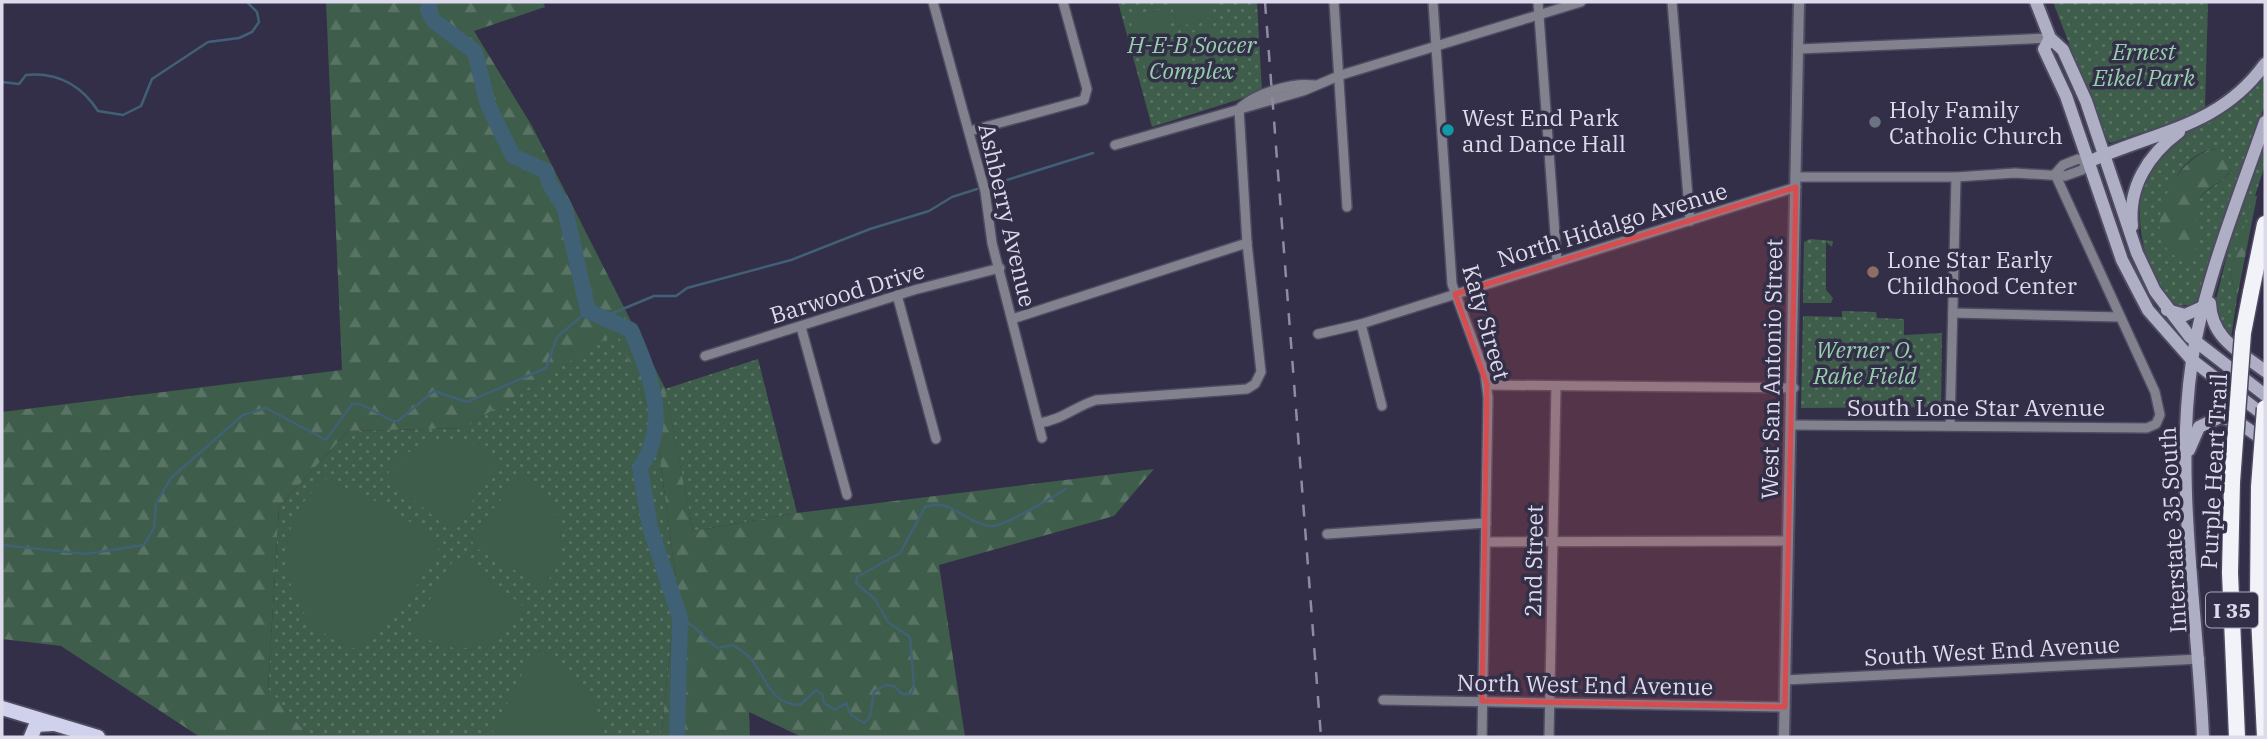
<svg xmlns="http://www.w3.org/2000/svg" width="2267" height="739" font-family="'IBM Plex Serif',serif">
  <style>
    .grass { fill: url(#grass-dots); fill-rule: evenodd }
    .forest { fill: url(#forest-firs) }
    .garden { fill: #3e5d4a }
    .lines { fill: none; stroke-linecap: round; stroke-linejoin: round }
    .stream { stroke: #406175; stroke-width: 2.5 }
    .river { stroke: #406175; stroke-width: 16 }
    .minor-casing { stroke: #4f4b62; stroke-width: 12 }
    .tertiary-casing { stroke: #4f4b62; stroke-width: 14 }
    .secondary-casing { stroke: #4f4b62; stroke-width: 16 }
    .primary-casing { stroke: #4f4b62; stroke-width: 18 }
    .motorway-casing { stroke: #4f4b62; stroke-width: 19 }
    .minor { stroke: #82828f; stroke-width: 9 }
    .tertiary { stroke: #82828f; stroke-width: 10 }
    .secondary { stroke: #aeaec4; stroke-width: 12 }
    .primary { stroke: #d0d1ec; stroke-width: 14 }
    .motorway { stroke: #f2f3f9; stroke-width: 16 }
    .rail { stroke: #8f8ca0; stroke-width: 2.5; stroke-dasharray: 12 12; stroke-linecap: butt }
    .motorway-bridge-casing { stroke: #4f4b62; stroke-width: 19; stroke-linecap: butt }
    .motorway-bridge { stroke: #f2f3f9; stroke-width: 16 }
    .marked { fill: #d74c4f; fill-opacity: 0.2; stroke: #d74c4f; stroke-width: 5; stroke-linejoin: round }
    .worship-dot { fill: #6b7280; stroke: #342f48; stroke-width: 2.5 }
    .culture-dot { fill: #0f9aa8; stroke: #342f48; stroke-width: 2.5 }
    .education-dot { fill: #8d6e63; stroke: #342f48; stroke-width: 2.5 }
    .labels { text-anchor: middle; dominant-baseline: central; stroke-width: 7; stroke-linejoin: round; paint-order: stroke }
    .shield { fill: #342f48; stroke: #aaa7ba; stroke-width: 2 }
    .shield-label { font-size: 21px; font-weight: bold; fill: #dddbeb }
    .park-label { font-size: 23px; font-style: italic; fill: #95d0ab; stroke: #342f48 }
    .poi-label { font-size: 23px; fill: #dddbeb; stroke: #342f48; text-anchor: start }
    .street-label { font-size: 23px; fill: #dddbeb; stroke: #342f48 }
  </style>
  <defs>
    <pattern id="grass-dots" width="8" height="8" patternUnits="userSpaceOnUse" patternTransform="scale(1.75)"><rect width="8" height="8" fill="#3e5d4a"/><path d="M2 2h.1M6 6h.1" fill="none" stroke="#597464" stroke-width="1.8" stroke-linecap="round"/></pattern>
    <pattern id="forest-firs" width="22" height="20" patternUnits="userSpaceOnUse" patternTransform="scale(1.75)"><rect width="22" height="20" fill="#3e5d4a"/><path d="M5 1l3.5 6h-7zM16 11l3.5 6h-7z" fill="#597464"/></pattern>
  </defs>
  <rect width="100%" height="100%" fill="#342f48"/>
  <g class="grass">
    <polygon points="1118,2 1257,2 1262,92 1152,127"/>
    <polygon points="2053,2 2208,2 2205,107 2185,118 2111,143 2106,139"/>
    <path d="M2265 74V104L2201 297 2189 309 2188 305 2177 306C2147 287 2136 228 2141 195L2139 194C2143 185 2146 173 2152 164 2178 125 2234 116 2265 74ZM2215 149 2231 171C2214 192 2191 189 2195 226L2167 248C2153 216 2175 153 2215 149Z"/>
    <polygon points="2265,137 2265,165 2230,273 2237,298 2231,338 2224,333 2214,308 2232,234"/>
    <polygon points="1810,239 1833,241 1832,247 1826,242 1826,290 1833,298 1831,303 1803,303 1804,242"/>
    <polygon points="1842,311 1876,312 1877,318 1904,319 1904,335 1942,333 1941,407 1801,408 1803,316 1842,317"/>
    <polygon points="617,331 656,429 677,587 661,737 309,737 268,689 279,507 348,431 464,428"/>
    <polygon points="758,359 797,513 693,531 665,389"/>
  </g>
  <g class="forest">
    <polygon points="326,2 543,2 545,7 474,31 532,126 665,388 693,531 797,513 1154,469 1114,516 939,565 965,737 802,737 749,712 750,737 661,737 677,587 656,429 617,332 464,428 348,431 279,507 268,688 309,737 200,737 61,646 2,639 2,412 342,370"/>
    <path d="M2215 149 2228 155 2232 167C2226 184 2204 185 2197 204 2191 219 2201 230 2199 244L2189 257 2180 259C2133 237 2176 153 2215 149Z"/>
    <polygon points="2253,196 2257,196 2237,298 2230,273"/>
  </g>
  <g class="garden">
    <polygon points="1180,2 1209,2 1213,17 1178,27 1171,4"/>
    <polygon points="1165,8 1172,31 1136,41 1130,18"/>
    <polygon points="1216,26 1222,48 1187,58 1180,36"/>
    <polygon points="1175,38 1182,61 1146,71 1140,48"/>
    <path d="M441 439 476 444 500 458 458 524 445 526 386 476C401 455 415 445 441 439Z"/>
    <path d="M524 472C533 480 544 489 551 499 567 526 562 563 544 587L473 546 472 534Z"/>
    <path d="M324 478 388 507 436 540 439 552 407 600 358 650C348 646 337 642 328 636 290 612 276 557 295 517 302 502 314 490 324 478Z"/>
    <path d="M463 559 527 609C498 650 454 662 412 629L453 561Z"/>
    <path d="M535 649C573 667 598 695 605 737H490Z"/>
  </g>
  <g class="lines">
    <g class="stream">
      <path d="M2 82 19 84 26 75C58 72 81 85 98 111L123 115 141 106 152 79 208 42 239 38 252 32 259 22 257 12 247 2"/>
      <polyline points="991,185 1093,153"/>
      <polyline points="601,318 654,296 676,296 687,288 791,260 870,229 929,211 952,197 977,189"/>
      <polyline points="2,545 86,554 144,545 154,528 156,503 171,478 243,415 266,408 326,440 352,404 360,404 393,421 398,421 434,391 467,402 546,368 557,337 588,311"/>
      <path d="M680 618C702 629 701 638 718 648L733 645C740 650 750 655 754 663 768 683 772 704 800 705L816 690 822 694 824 703 835 710 846 703 851 715 864 723 870 717 874 692 885 685 894 686 902 694H911L914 687 910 637 888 622 875 599 856 583 857 577 900 553 925 507C952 497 966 525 992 526 1003 527 1053 497 1066 489"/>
    </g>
    <path class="river" d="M430 2 428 10 434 21 475 52 488 105 513 156 546 171 549 183 565 209 588 311 631 330C650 375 671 423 640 468L650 527 680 618 677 737"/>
    <g class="minor-casing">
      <g id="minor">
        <polyline points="933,2 985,191 992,243 1042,438"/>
        <polyline points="1334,2 1347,207"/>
        <polyline points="1433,2 1452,284 1485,374 1488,398 1482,737"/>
        <polyline points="1538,2 1557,261"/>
        <polyline points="1672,2 1690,221"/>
        <polyline points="1799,49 2050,38"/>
        <path d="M1241 107C1257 93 1293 82 1314 85"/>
        <polyline points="970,131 1084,100 1087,89 1063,2"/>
        <polyline points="1115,145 1303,91 1341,75 1581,2"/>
        <polyline points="1796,177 1956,177 2015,173 2065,176 2082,170 2088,162 2078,159 2063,165 2055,174"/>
        <polyline points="897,295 936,439"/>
        <polyline points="1953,313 2120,317"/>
        <polyline points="1012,319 1247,243"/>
        <polyline points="1361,324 1382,406"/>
        <polyline points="801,327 847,495"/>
        <polyline points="1318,334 1361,324 1796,187"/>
        <polyline points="705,356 914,290 1000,268"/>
        <polyline points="1487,385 1794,388"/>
        <path d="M1039 423C1062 420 1076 406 1096 400L1247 389 1255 384 1261 372 1247 243 1239 109"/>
        <polyline points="1793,425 2147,428 2156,424 2160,415 2155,392 2055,174"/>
        <polyline points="1950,426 1956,177"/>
        <polyline points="1327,534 1486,523"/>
        <polyline points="1486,542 1788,541"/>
        <polyline points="1785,680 2200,659"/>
        <polyline points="1383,700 1785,707"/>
        <polyline points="1549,737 1556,386"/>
      </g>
    </g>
    <g class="tertiary-casing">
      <polyline id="tertiary" points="1784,737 1799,2"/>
    </g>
    <g class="secondary-casing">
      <g id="secondary">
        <polyline points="2036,2 2050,38 2063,50 2086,101 2137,253 2155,291 2190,337 2265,395"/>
        <polyline points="2050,38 2044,49 2066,96 2122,260 2148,310 2192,360 2265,416"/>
        <path d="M2095 159C2161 130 2220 126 2265 64"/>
        <path d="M2132 226C2128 187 2148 155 2179 132"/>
        <path d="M2210 303C2211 338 2240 352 2265 371"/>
        <polyline points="2167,310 2185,315 2205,306"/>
        <polyline points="2189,450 2199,427 2220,417 2238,422 2265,441"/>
        <path d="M2203 737C2198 615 2174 482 2192 361 2204 282 2239 197 2265 122"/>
      </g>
    </g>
    <g class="primary-casing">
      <g id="primary">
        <polyline points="2,708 98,737"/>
        <polyline points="31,737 36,725 52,724"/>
      </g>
    </g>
    <g class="motorway-casing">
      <g id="motorway">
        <polyline points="2251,292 2265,224"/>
        <polyline points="2232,482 2230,573 2237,737"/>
        <polyline points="2259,487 2258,597 2265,737"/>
      </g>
    </g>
    <use href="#minor" class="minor"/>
    <use href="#tertiary" class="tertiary"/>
    <use href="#secondary" class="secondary"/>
    <use href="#primary" class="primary"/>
    <use href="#motorway" class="motorway"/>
    <polyline class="rail" points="1265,2 1321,737"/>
    <g class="motorway-bridge-casing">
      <g id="motorway-bridge">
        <polyline points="2232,482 2243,333 2251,292"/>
        <polyline points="2259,487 2265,408"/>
      </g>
    </g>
    <use href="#motorway-bridge" class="motorway-bridge"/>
  </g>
  <path class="marked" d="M1796 187 1785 707 1482 701 1487 385 1455 294Z"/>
  <circle class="worship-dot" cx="1875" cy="122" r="7"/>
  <circle class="culture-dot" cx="1448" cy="130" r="7"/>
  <circle class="education-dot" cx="1873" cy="272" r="7"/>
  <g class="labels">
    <rect class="shield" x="2206" y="592.5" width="52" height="35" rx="5"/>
    <g class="shield-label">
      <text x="2232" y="610">I 35</text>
    </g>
    <g class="park-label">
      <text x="1192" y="44">H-E-B Soccer<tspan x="1192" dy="26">Complex</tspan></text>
      <text x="2144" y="51">Ernest<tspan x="2144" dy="26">Eikel Park</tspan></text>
      <text x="1865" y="349">Werner O.<tspan x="1865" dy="26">Rahe Field</tspan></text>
    </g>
    <g class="poi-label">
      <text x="1889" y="109">Holy Family<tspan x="1889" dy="26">Catholic Church</tspan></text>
      <text x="1462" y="117">West End Park<tspan x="1462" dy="26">and Dance Hall</tspan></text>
      <text x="1887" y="259">Lone Star Early<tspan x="1887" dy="26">Childhood Center</tspan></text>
    </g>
    <g class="street-label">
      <text transform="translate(1008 215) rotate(77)">Ashberry Avenue</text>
      <text transform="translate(1612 224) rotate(-17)">North Hidalgo Avenue</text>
      <text transform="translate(847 292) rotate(-17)">Barwood Drive</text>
      <text transform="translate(1487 322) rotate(74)">Katy Street</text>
      <text transform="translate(1771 369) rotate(-89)">West San Antonio Street</text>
      <text x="1976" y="407">South Lone Star Avenue</text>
      <text transform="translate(2213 471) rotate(-87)">Purple Heart Trail</text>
      <text transform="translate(2172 530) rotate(-93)">Interstate 35 South</text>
      <text transform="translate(1533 561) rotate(-89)">2nd Street</text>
      <text transform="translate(1992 650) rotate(-3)">South West End Avenue</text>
      <text transform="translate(1585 684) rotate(1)">North West End Avenue</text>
    </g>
  </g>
  <rect width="2267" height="739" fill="none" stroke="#dddbeb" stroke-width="7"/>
</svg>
